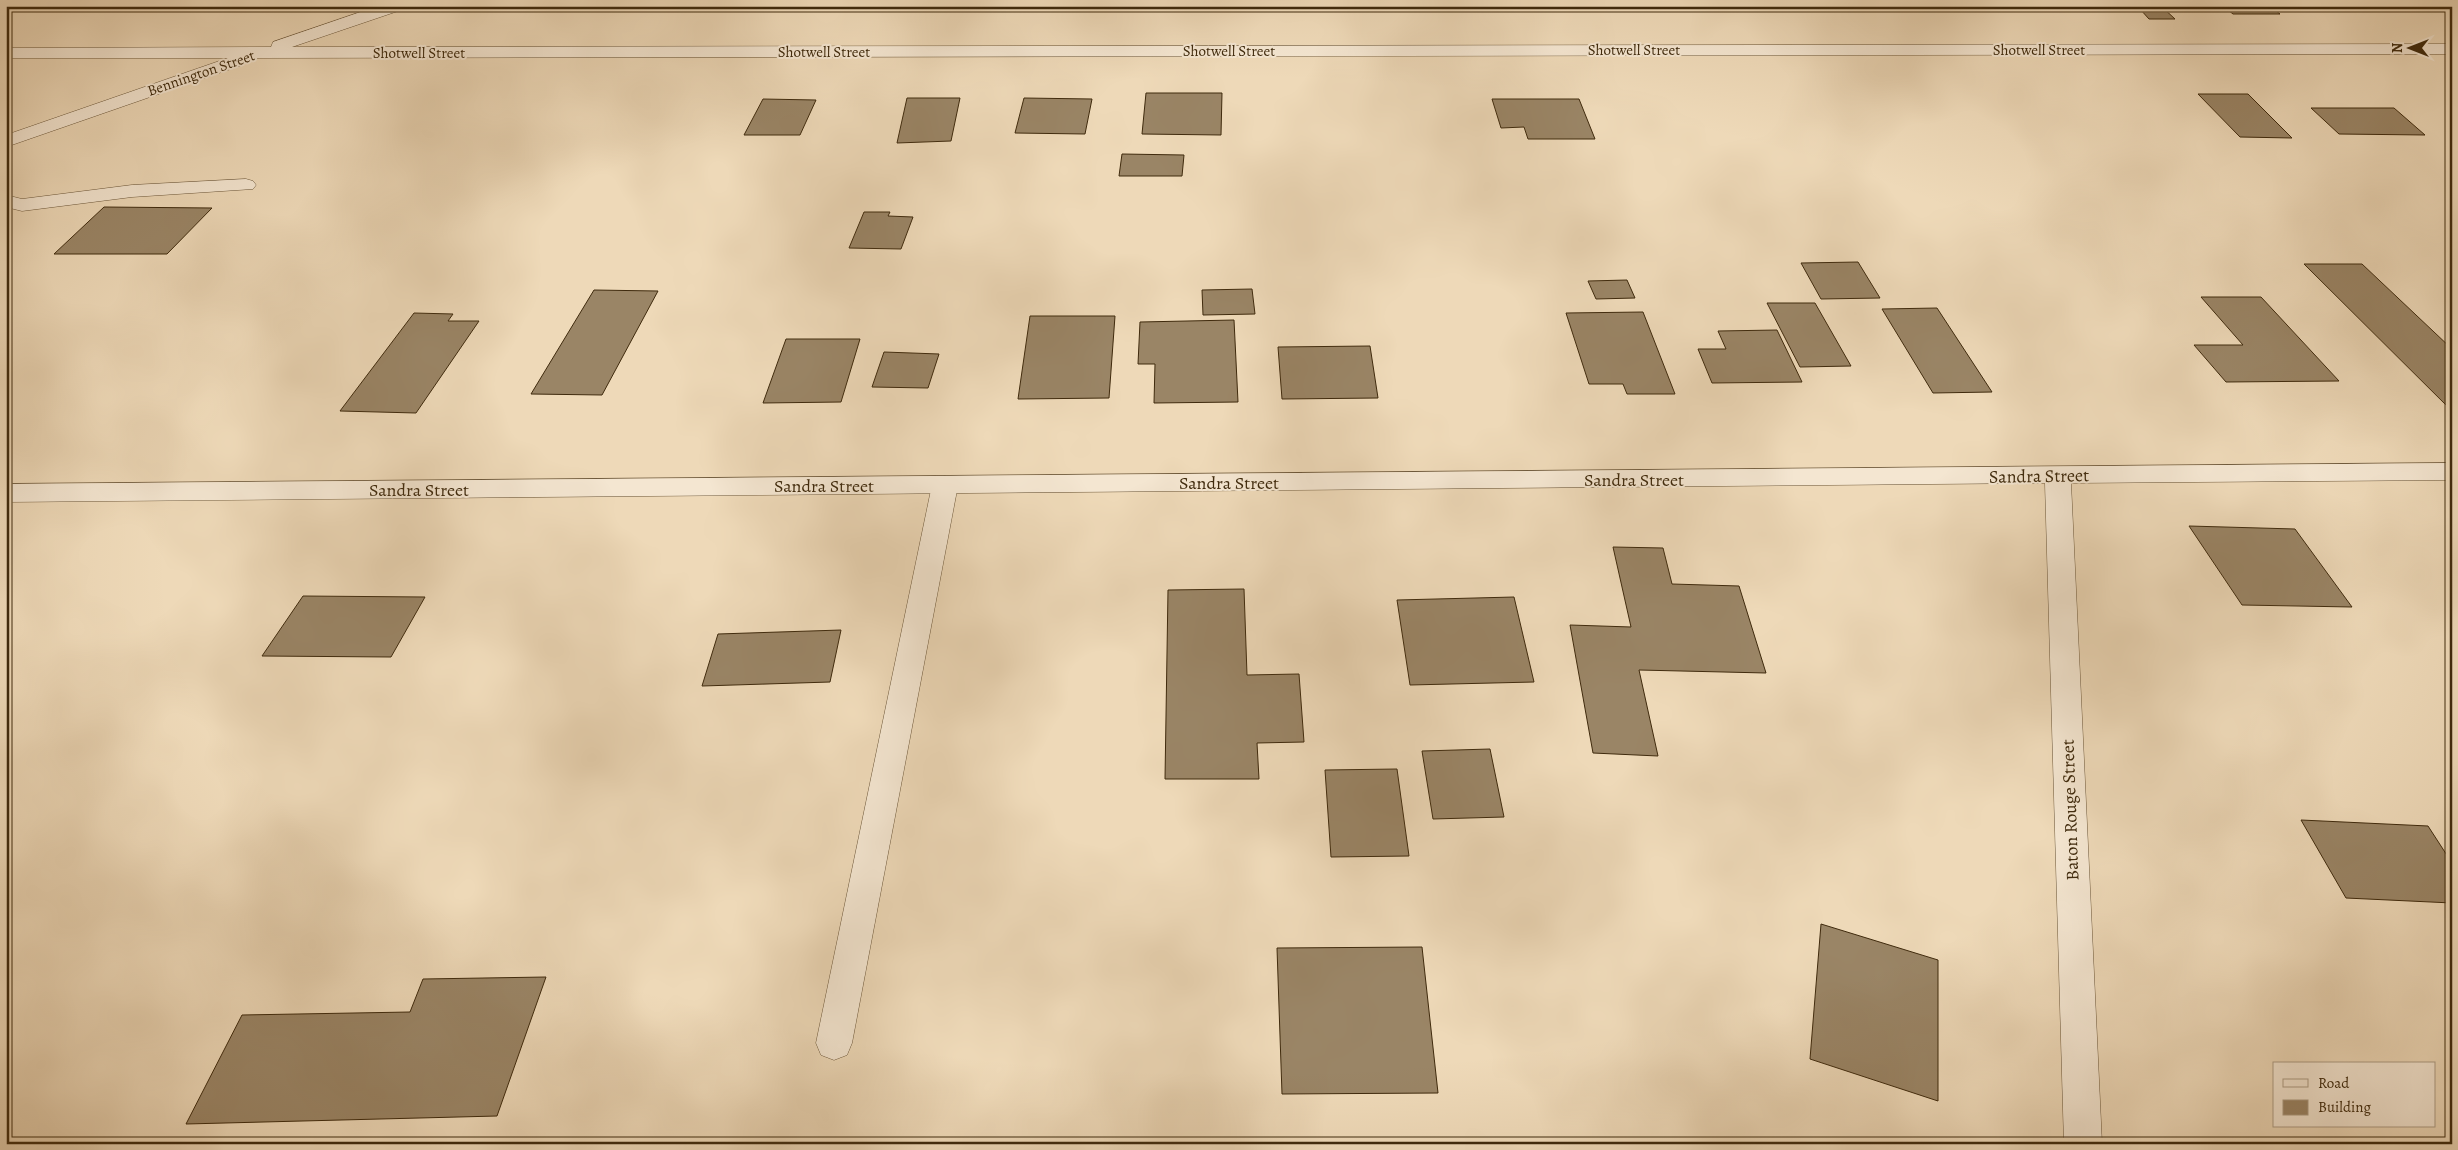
<svg xmlns="http://www.w3.org/2000/svg" width="2458" height="1150" font-family="Alegreya,serif">
  <style>
    .building { fill: #9a8566; stroke: #3f2a0d }
    .lines { fill: none; stroke-linecap: round; stroke-linejoin: round }
    .lane-casing { stroke: #6b5638; stroke-width: 1 }
    .street-casing { stroke: #6b5638; stroke-width: 1 }
    .lane { fill: #f4e6d1; fill-rule: evenodd }
    .street { fill: #f4e6d1; fill-rule: evenodd }
    .labels { text-anchor: middle; dominant-baseline: central; stroke-width: 4; stroke-linejoin: round; paint-order: stroke }
    .far-street-label { font-size: 15px; fill: #3f2a0d; stroke: #f4e6d1 }
    .street-label { font-size: 18px; fill: #3f2a0d; stroke: #f4e6d1 }
  </style>
  <rect width="100%" height="100%" fill="#eed9b8"/>
  <filter id="stains"><feTurbulence type="fractalNoise" baseFrequency=".004" numOctaves="4"/><feColorMatrix values="0 0 0 0 .2 0 0 0 0 .09 0 0 0 0 .02 0 0 0 .5 -.17"/></filter>
  <radialGradient id="worn" r=".72"><stop offset=".6" stop-color="#630" stop-opacity="0"/><stop offset="1" stop-color="#630" stop-opacity=".3"/></radialGradient>
  <g class="building">
    <polygon points="2004,6 2052,6 2055,9 2006,8"/>
    <polygon points="2106,6 2161,6 2175,19 2149,19 2140,9 2108,9"/>
    <polygon points="2223,6 2270,6 2280,14 2233,14"/>
    <polygon points="1146,93 1222,93 1221,135 1142,134"/>
    <polygon points="2198,94 2248,94 2292,138 2240,137"/>
    <polygon points="907,98 960,98 951,141 897,143"/>
    <polygon points="1024,98 1092,99 1085,134 1015,133"/>
    <polygon points="763,99 816,100 800,135 744,135"/>
    <polygon points="1492,99 1579,99 1595,139 1528,139 1524,127 1501,128"/>
    <polygon points="2311,108 2394,108 2425,135 2339,134"/>
    <polygon points="1122,154 1184,155 1182,176 1119,176"/>
    <polygon points="104,207 212,208 167,254 54,254"/>
    <polygon points="864,212 890,212 888,216 913,217 901,249 849,248"/>
    <polygon points="1858,262 1880,298 1821,299 1801,263"/>
    <polygon points="2304,264 2362,264 2452,349 2452,411"/>
    <polygon points="1627,280 1635,298 1596,299 1588,281"/>
    <polygon points="1252,289 1255,314 1203,315 1202,290"/>
    <polygon points="594,290 658,291 602,395 531,394"/>
    <polygon points="2201,297 2261,297 2339,381 2226,382 2194,345 2243,345"/>
    <polygon points="1767,303 1815,303 1851,366 1800,367"/>
    <polygon points="1937,308 1992,392 1933,393 1882,309"/>
    <polygon points="1643,312 1675,394 1627,394 1623,384 1589,384 1566,313"/>
    <polygon points="414,313 453,314 448,321 479,321 416,413 340,411"/>
    <polygon points="1030,316 1115,316 1109,398 1018,399"/>
    <polygon points="1234,320 1238,402 1154,403 1155,364 1138,364 1140,322"/>
    <polygon points="1777,330 1802,382 1712,383 1698,349 1726,349 1718,331"/>
    <polygon points="786,339 860,339 841,402 763,403"/>
    <polygon points="1370,346 1378,398 1282,399 1278,347"/>
    <polygon points="884,352 939,354 928,388 872,387"/>
    <polygon points="2189,526 2295,529 2352,607 2242,605"/>
    <polygon points="1613,547 1663,548 1672,584 1739,586 1766,673 1639,670 1658,756 1593,753 1570,625 1631,627"/>
    <polygon points="1244,589 1247,675 1299,674 1304,742 1257,743 1259,779 1165,779 1168,590"/>
    <polygon points="303,596 425,597 391,657 262,656"/>
    <polygon points="1514,597 1534,682 1410,685 1397,600"/>
    <polygon points="841,630 830,682 702,686 718,634"/>
    <polygon points="1490,749 1504,817 1433,819 1422,751"/>
    <polygon points="1397,769 1409,856 1331,857 1325,770"/>
    <polygon points="2301,820 2428,826 2452,863 2452,903 2346,898"/>
    <polygon points="1821,924 1938,960 1938,1101 1810,1059"/>
    <polygon points="1422,947 1438,1093 1282,1094 1277,948"/>
    <polygon points="546,977 497,1116 186,1124 242,1015 410,1012 423,979"/>
  </g>
  <g class="lines">
    <g class="lane-casing">
      <g id="lane">
        <polygon points="246,179 253,181 256,185 253,189 132,197 22,211 6,207 6,195 22,199 132,185"/>
        <polygon points="945,476 954,479 958,485 852,1043 847,1055 834,1060 821,1055 816,1043 932,485 936,479"/>
      </g>
    </g>
    <g class="street-casing">
      <g id="street">
        <polygon points="378,6 403,6 401,10 292,47 2452,44 2452,54 246,58 248,60 245,64 6,147 6,135 228,58 6,58 6,48 271,47 273,42"/>
        <polygon points="2452,463 2452,480 2071,483 2102,1144 2064,1144 2045,483 6,502 6,484"/>
      </g>
    </g>
    <use href="#lane" class="lane"/>
    <use href="#street" class="street"/>
  </g>
  <g class="labels">
    <g class="far-street-label">
      <text x="1634" y="50">Shotwell Street</text>
      <text x="2039" y="50">Shotwell Street</text>
      <text x="1229" y="51">Shotwell Street</text>
      <text x="824" y="52">Shotwell Street</text>
      <text x="419" y="53">Shotwell Street</text>
      <text transform="translate(201 73) rotate(-19)">Bennington Street</text>
    </g>
    <g class="street-label">
      <text transform="translate(2039 476) rotate(-1)">Sandra Street</text>
      <text x="1634" y="480">Sandra Street</text>
      <text x="1229" y="483">Sandra Street</text>
      <text x="824" y="486">Sandra Street</text>
      <text x="419" y="490">Sandra Street</text>
      <text transform="translate(2070 810) rotate(-92)">Baton Rouge Street</text>
    </g>
  </g>
  <rect width="2458" height="1150" fill="none" stroke="#eed9b8" stroke-width="25"/>
  <rect x="8" y="8" width="2443" height="1135" fill="none" stroke="#3f2a0d" stroke-width="2.5"/>
  <rect x="12" y="12" width="2433" height="1125" fill="none" stroke="#3f2a0d"/>
  <rect x="2273" y="1062" width="162" height="65" fill="#f4e6d1" stroke="#ac9b83"/>
  <rect x="2283" y="1079" width="25" height="8" fill="#f4e6d1" stroke="#ac9b83"/>
  <text x="2318" y="1088" font-size="15" fill="#3f2a0d">Road</text>
  <rect x="2283" y="1100" width="25" height="15" fill="#9a8566" stroke="#ac9b83"/>
  <text x="2318" y="1112" font-size="15" fill="#3f2a0d">Building</text>
  <g transform="translate(2410 48) rotate(270)" stroke="#f4e6d1" stroke-width="4" paint-order="stroke">
  <path d="M0-4L9 19L0 12L-9 19Z" fill="#3f2a0d"/>
  <text y="-8" font-size="14" font-weight="bold" text-anchor="middle" fill="#3f2a0d">N</text>
  </g>
  <rect width="100%" height="100%" filter="url(#stains)"/>
  <rect width="100%" height="100%" fill="url(#worn)"/>
</svg>
